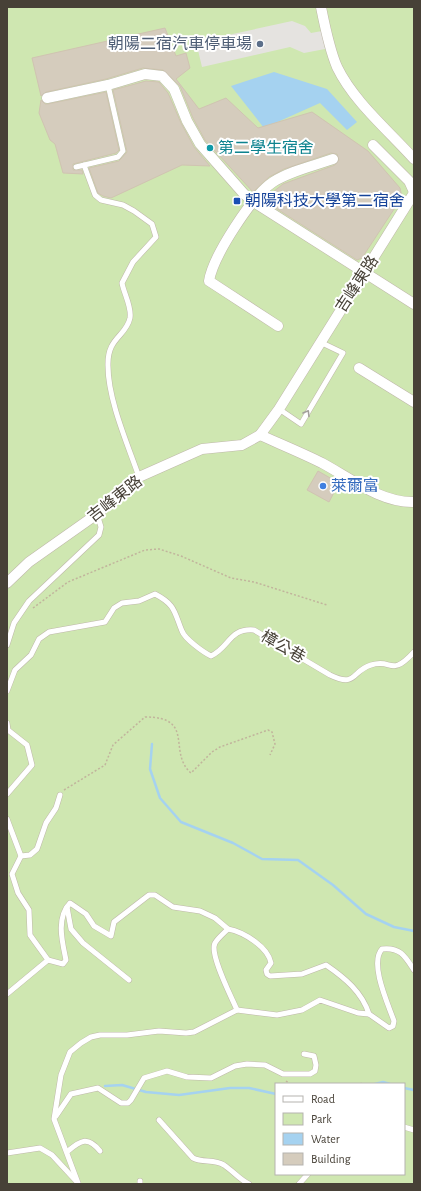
<svg xmlns="http://www.w3.org/2000/svg" width="421" height="1191" font-family="'Alegreya Sans','Noto Sans TC',sans-serif">
  <style>
    .green { fill: #cfe7b1; fill-rule: evenodd }
    .parking { fill: #e5e3e0 }
    .water { fill: #a5d2f0 }
    .lines { fill: none; stroke-linecap: round; stroke-linejoin: round }
    .stream { stroke: #a5d2f0; stroke-width: 2.5 }
    .building { fill: #d5ccbd; stroke: #d0c4b1 }
    .service-casing { stroke: #bfb8aa; stroke-width: 6 }
    .minor-casing { stroke: #bfb8aa; stroke-width: 11 }
    .path { stroke: #c1b49c; stroke-width: 1.5; stroke-dasharray: 2 2; stroke-linecap: butt }
    .service { stroke: #fff; stroke-width: 5 }
    .minor { stroke: #fff; stroke-width: 10 }
    .oneway { stroke: #a3a09b }
    .service-dot { fill: #5c6f8a; stroke: #fff; stroke-width: 1.5 }
    .culture-dot { fill: #0f9aa8; stroke: #fff; stroke-width: 1.5 }
    .transit-dot { fill: #1a4fb4; stroke: #fff; stroke-width: 1.5 }
    .shop-dot { fill: #3f7fe0; stroke: #fff; stroke-width: 1.5 }
    .labels { text-anchor: middle; dominant-baseline: central; stroke-width: 4; stroke-linejoin: round; paint-order: stroke }
    .service-label { font-size: 16px; fill: #4e5e75; stroke: #fff; text-anchor: end }
    .culture-label { font-size: 16px; fill: #0d838f; stroke: #fff; text-anchor: start }
    .transit-label { font-size: 16px; fill: #164399; stroke: #fff; text-anchor: start }
    .street-label { font-size: 16px; fill: #474137; stroke: #fff }
    .shop-label { font-size: 16px; fill: #366cbe; stroke: #fff; text-anchor: start }
  </style>
  <rect width="100%" height="100%" fill="#f4f0e8"/>
  <path class="green" d="M7 7H414V1184H7ZM276 1084H404V1174H276Z"/>
  <polygon class="parking" points="292,21 305,26 311,33 322,31 325,49 304,53 290,47 202,67 196,42"/>
  <polygon class="water" points="274,72 327,89 357,122 347,130 320,103 264,128 231,86"/>
  <g class="lines">
    <g class="stream">
      <polyline points="152,744 150,769 160,798 181,822 233,843 262,859 298,860 333,885 366,914 394,927 414,931"/>
      <polyline points="375,1084 383,1082 390,1084"/>
      <polyline points="105,1086 122,1085 146,1092 179,1095 230,1088 249,1088 276,1094"/>
      <polyline points="404,1088 414,1090"/>
    </g>
  </g>
  <g class="building">
    <polygon points="165,28 176,56 186,53 190,68 176,79 199,109 226,98 258,128 312,112 368,151 400,188 402,197 362,258 357,260 263,200 283,184 335,165 339,160 337,154 331,153 284,169 269,177 253,192 205,140 193,118 180,86 163,70 143,68 106,79 46,92 41,96 32,58"/>
    <polygon points="146,81 159,82 168,93 181,123 194,147 210,166 182,165 111,198 103,196 98,193 89,168 119,161 127,152 113,90"/>
    <polygon points="106,92 119,150 116,153 73,164 73,170 82,170 83,174 63,173 55,144 50,140 39,113 41,100 45,104 48,104"/>
    <polygon points="318,471 339,483 329,502 307,490"/>
  </g>
  <g class="lines">
    <g class="service-casing">
      <g id="service">
        <path d="M84 165 95 195 101 200 123 205 134 211 152 224 156 237 133 262 122 283C124 294 132 307 130 318 126 337 107 337 108 366 108 400 128 445 139 477"/>
        <polyline points="76,167 118,157 123,151 108,85"/>
        <polyline points="279,409 301,424 343,353 320,342"/>
        <polyline points="7,645 14,623 29,601 99,535 101,527 97,514"/>
        <path d="M7 691 15 670 31 655 39 639 49 632 105 622 114 608 122 603 139 601 155 594C176 605 174 612 182 631 185 639 203 652 211 656 230 647 229 628 254 630L330 675C357 688 351 671 371 665 393 658 390 678 414 652"/>
        <polyline points="7,723 8,730 27,745 32,765 7,794"/>
        <polyline points="7,819 21,856 12,874 18,893 29,910 30,935 48,960 7,994"/>
        <polyline points="21,856 30,855 37,849 46,823 56,808 60,795"/>
        <polyline points="67,907 71,929 83,943 129,980"/>
        <path d="M228 929C244 932 268 947 271 963L266 970 267 974 270 976 302 974 326 965C345 978 362 992 369 1014"/>
        <path d="M48 960 63 964 66 960C62 941 56 918 70 903L86 914 94 926 111 936 114 922 149 895H155L173 907 200 911 215 918 228 929C224 933 218 938 215 943 209 954 232 998 237 1010"/>
        <polyline points="56,1116 71,1094 98,1088 121,1103 128,1103 131,1100 144,1078 167,1071 187,1077 211,1078 235,1066 247,1064 265,1065 283,1074 310,1074 315,1071 316,1065 314,1056 304,1054"/>
        <path d="M159 1120 193 1158C203 1163 214 1159 224 1165 233 1171 239 1179 249 1184"/>
        <polyline points="404,1127 414,1130"/>
        <path d="M68 1151C81 1140 88 1136 100 1151"/>
        <polyline points="7,1153 40,1148 52,1155 77,1182"/>
        <path d="M78 1183 54 1119 61 1075 70 1052 81 1043 91 1037 100 1035H127L159 1031 186 1033 194 1032 237 1010 277 1015 302 1010 320 1000 358 1013 369 1014 389 1028 393 1026 394 1021C388 1004 369 963 382 949 400 947 405 956 414 970"/>
        <polyline points="140,1184 140,1181"/>
        <polyline points="299,1184 308,1174"/>
      </g>
    </g>
    <g class="minor-casing">
      <g id="minor">
        <path d="M321 7C325 27 329 48 337 67 354 102 388 130 414 159"/>
        <polyline points="47,98 108,85 145,74 162,76 174,89 187,121 200,144 244,194 257,204 414,304"/>
        <polyline points="373,145 409,181 414,192"/>
        <path d="M278 326 209 281C213 256 252 196 273 182 290 171 313 166 333 159"/>
        <polyline points="359,368 414,402"/>
        <path d="M260 435C280 444 302 453 322 463 350 478 381 503 414 502"/>
        <polyline points="7,583 29,562 97,514 139,477 202,449 242,445 260,435 279,409 414,193"/>
      </g>
    </g>
    <g class="path">
      <polyline points="33,608 68,582 145,550 159,549 181,556 231,578 254,582 327,605"/>
      <path d="M64 790 105 765 113 745 145 717C196 717 167 752 191 773L212 752 220 747 268 730 272 732 275 744 270 755"/>
      <polyline points="286,1081 290,1084"/>
      <polyline points="360,1084 362,1083"/>
    </g>
    <use href="#service" class="service"/>
    <use href="#minor" class="minor"/>
  </g>
  <defs><path id="oneway-chevron" d="M-2-3.5L2.5 0L-2 3.5" fill="none" stroke-width="1.6" stroke-linecap="round" stroke-linejoin="round"/></defs>
  <use class="oneway" href="#oneway-chevron" transform="translate(307 413) rotate(-59)"/>
  <circle class="service-dot" cx="260" cy="44" r="4"/>
  <circle class="culture-dot" cx="210" cy="148" r="4"/>
  <rect class="transit-dot" x="233" y="197" width="8" height="8" rx="2"/>
  <circle class="shop-dot" cx="323" cy="486" r="4"/>
  <g class="labels">
    <g class="service-label">
      <text x="252" y="44">朝陽二宿汽車停車場</text>
    </g>
    <g class="culture-label">
      <text x="218" y="148">第二學生宿舍</text>
    </g>
    <g class="transit-label">
      <text x="245" y="201">朝陽科技大學第二宿舍</text>
    </g>
    <g class="street-label">
      <text transform="translate(357 284) rotate(-57)">吉峰東路</text>
      <text transform="translate(115 499) rotate(-38)">吉峰東路</text>
      <text transform="translate(283 647) rotate(30)">樟公巷</text>
    </g>
    <g class="shop-label">
      <text x="331" y="486">萊爾富</text>
    </g>
  </g>
  <rect width="421" height="1191" fill="none" stroke="#474137" stroke-width="16"/>
  <rect x="275" y="1083" width="130" height="92" fill="#ffffff" stroke="#b5b3af"/>
  <rect x="283" y="1096" width="20" height="6" fill="#ffffff" stroke="#b5b3af"/>
  <text x="311" y="1103" font-size="12" fill="#474137">Road</text>
  <rect x="283" y="1113" width="20" height="12" fill="#cfe7b1" stroke="#b5b3af"/>
  <text x="311" y="1123" font-size="12" fill="#474137">Park</text>
  <rect x="283" y="1133" width="20" height="12" fill="#a5d2f0" stroke="#b5b3af"/>
  <text x="311" y="1143" font-size="12" fill="#474137">Water</text>
  <rect x="283" y="1153" width="20" height="12" fill="#d5ccbd" stroke="#b5b3af"/>
  <text x="311" y="1163" font-size="12" fill="#474137">Building</text>
</svg>
